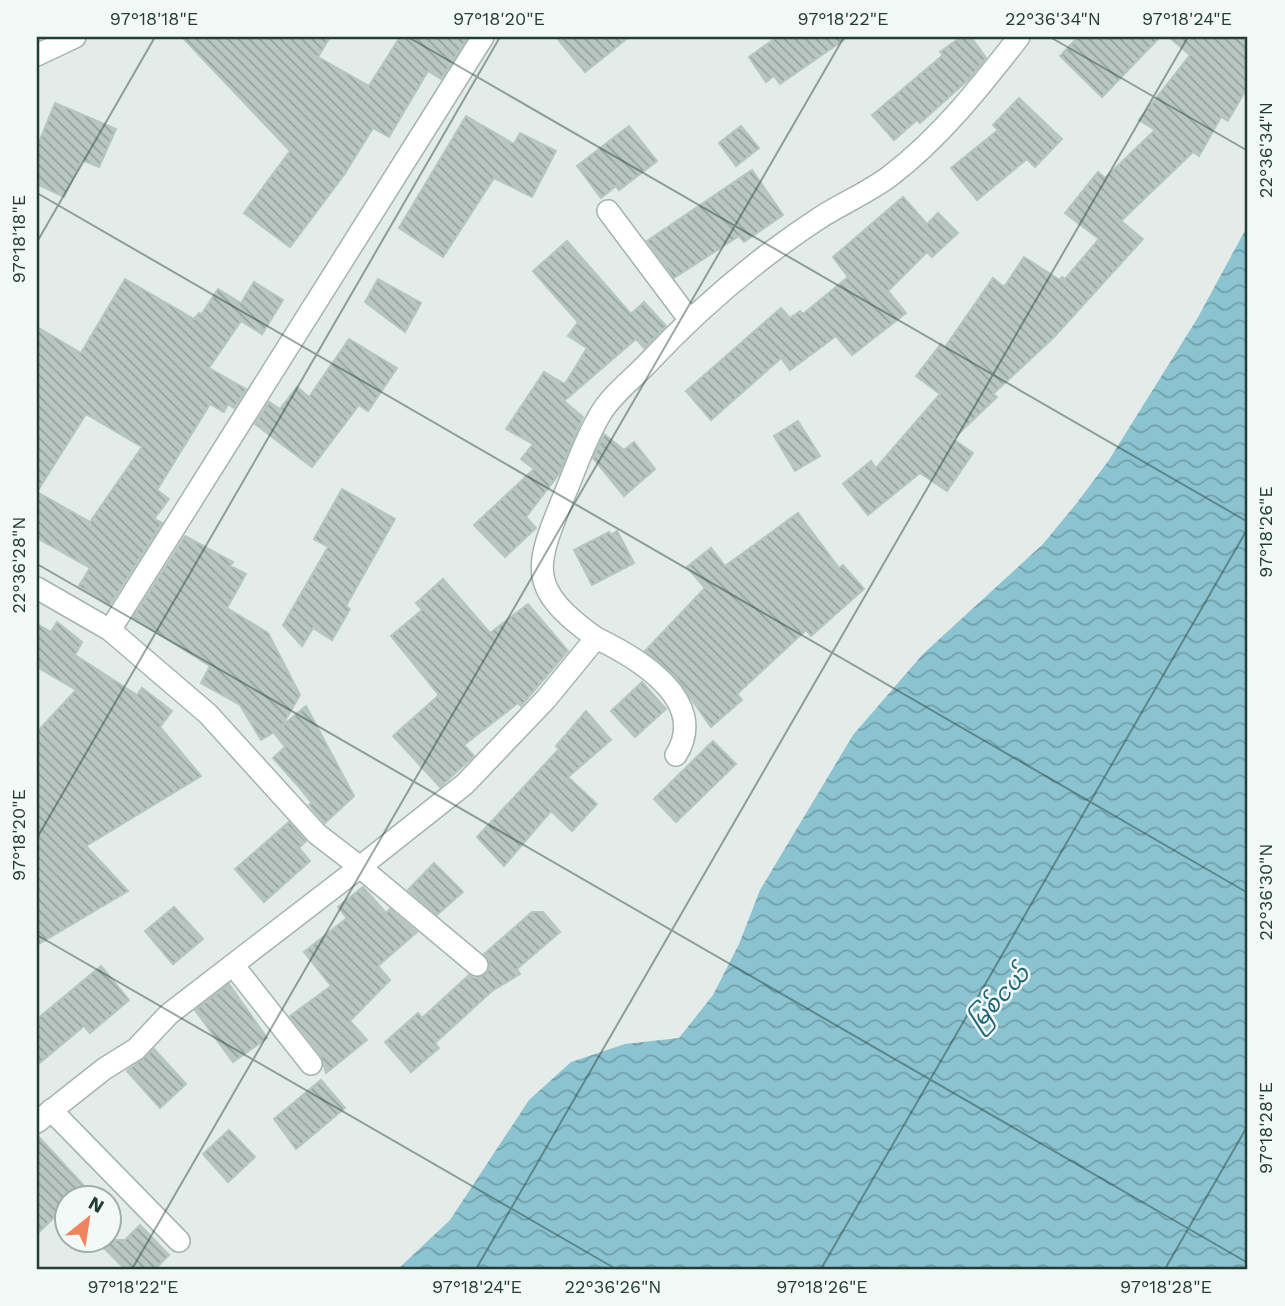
<svg xmlns="http://www.w3.org/2000/svg" width="1285" height="1306" font-family="'Work Sans','Noto Sans Myanmar',sans-serif">
  <style>
    .water { fill: url(#water-waves) }
    .building { fill: url(#building-back-hatch); stroke: #b5c6bf; stroke-width: 2; fill-rule: evenodd }
    .lines { fill: none; stroke-linecap: round; stroke-linejoin: round }
    .street-casing { stroke: #a6b4af; stroke-width: 24 }
    .street { stroke: #fff; stroke-width: 21 }
    .ticks { fill: none; stroke: #233d37; stroke-width: 2; stroke-opacity: 0.45 }
    .labels { text-anchor: middle; dominant-baseline: central; stroke-width: 5; stroke-linejoin: round; paint-order: stroke }
    .water-label { font-size: 23px; font-style: italic; fill: #1d6779; stroke: #f3f9f6 }
    .neatline { fill: none; stroke: #233d37; stroke-width: 2.5 }
    .ticks-label { font-size: 18px; text-anchor: middle; fill: #233d37 }
  </style>
  <defs>
    <pattern id="water-waves" width="16" height="10" patternUnits="userSpaceOnUse" patternTransform="scale(1.75)"><rect width="16" height="10" fill="#8bc4d0"/><path d="M0 5q4-4 8 0t8 0" fill="none" stroke="#71a0aa"/></pattern>
    <pattern id="building-back-hatch" width="6" height="6" patternUnits="userSpaceOnUse" patternTransform="scale(1.75)"><rect width="6" height="6" fill="#b8c7c1"/><path d="M-1 5l2 2M0 0l6 6M5-1l2 2" fill="none" stroke="#95a39e"/></pattern>
  </defs>
  <rect width="100%" height="100%" fill="#e3ece8"/>
  <polygon class="water" points="1248,225 1248,1269 398,1269 450,1220 529,1100 571,1062 625,1044 679,1038 713,995 739,944 760,890 853,735 923,654 1043,544 1076,504 1109,460 1197,319"/>
  <g class="building">
    <polygon points="182,37 330,37 318,57 369,86 400,37 468,37 441,79 428,71 389,137 373,128 344,175 290,247 244,213 290,151"/>
    <polygon points="556,37 629,37 585,72"/>
    <polygon points="777,37 848,37 780,84 774,76 766,82 749,57"/>
    <polygon points="961,37 971,37 986,58 969,79 920,123 917,120 894,140 872,115 943,55 940,52"/>
    <polygon points="1078,37 1160,37 1102,97 1060,56"/>
    <polygon points="1169,37 1238,37 1248,42 1248,86 1228,121 1221,117 1199,156 1193,152 1121,221 1143,239 1054,337 993,394 997,397 953,439 973,453 947,491 920,473 868,515 843,484 871,461 876,468 940,394 916,376 941,344 945,347 993,278 1004,287 1024,257 1060,280 1062,277 1065,279 1099,239 1065,213 1098,172 1105,178 1155,130 1139,120 1190,55"/>
    <polygon points="1019,98 1062,139 1035,167 1027,159 977,200 951,168 998,130 993,125"/>
    <polygon points="55,103 116,129 99,167 82,160 64,197 37,184 37,147"/>
    <polygon points="466,116 514,144 520,133 556,151 532,197 494,178 443,257 399,228"/>
    <polygon points="629,126 657,161 619,190 616,186 601,198 577,166"/>
    <polygon points="741,126 759,148 736,166 719,143"/>
    <polygon points="752,170 783,215 744,242 739,236 674,278 647,241"/>
    <polygon points="903,197 927,224 938,213 958,233 932,257 927,252 888,291 906,313 852,355 836,336 790,370 781,358 711,420 686,391 781,308 790,318 800,311 803,314 848,277 833,257"/>
    <polygon points="567,241 631,314 644,302 666,326 644,348 636,339 564,401 583,417 559,474 526,517 536,528 505,557 474,525 534,469 521,459 533,444 506,429 544,372 565,384 587,348 568,336 578,322 533,271"/>
    <path d="M125 279 194 319 199 313 201 315 218 289 241 303 254 282 283 300 262 334 241 321 209 368 246 389 234 408 228 404 224 412 210 404 157 490 169 499 154 519 162 523 110 605 79 586 90 568 37 538V327L81 353ZM86 414 142 447 90 522 37 492Z"/>
    <polygon points="378,279 421,303 405,332 365,302"/>
    <polygon points="349,339 397,368 368,411 359,405 312,467 255,424 269,402 280,409 297,387 309,397"/>
    <polygon points="798,421 820,456 795,471 774,436"/>
    <polygon points="604,434 624,450 634,442 655,469 624,496 593,458"/>
    <polygon points="342,489 395,519 346,606 350,609 332,640 313,628 302,646 283,625 328,547 314,539"/>
    <polygon points="798,513 839,568 843,565 864,589 811,636 806,630 737,694 742,700 711,727 675,676 645,651 705,588 687,567 711,548 725,566"/>
    <polygon points="617,531 634,563 592,585 574,550 609,532 611,535"/>
    <polygon points="185,536 233,562 230,566 246,574 227,608 268,633 300,695 282,726 306,706 354,796 325,823 309,805 312,803 299,787 273,758 285,747 274,733 278,730 261,740 240,705 201,683 210,666 133,618"/>
    <polygon points="443,579 490,633 528,604 568,651 521,706 518,703 464,745 474,756 440,787 393,736 439,695 391,636 422,610 416,603"/>
    <polygon points="57,622 82,642 75,655 137,695 142,688 172,711 160,727 201,776 86,846 128,891 37,945 37,732 76,690 37,667 37,624 51,632"/>
    <polygon points="642,682 666,709 635,737 611,711"/>
    <polygon points="586,711 611,740 568,777 597,804 572,831 551,811 504,866 477,837 559,749 556,746"/>
    <polygon points="713,741 736,764 676,822 654,799"/>
    <polygon points="289,822 306,841 299,848 310,861 264,902 235,869"/>
    <polygon points="434,863 463,892 437,915 408,890"/>
    <polygon points="363,887 386,913 390,909 417,932 378,966 390,980 350,1021 367,1040 326,1073 321,1056 290,1016 331,986 304,952 347,918 338,907"/>
    <polygon points="174,907 203,939 173,964 145,931"/>
    <polygon points="532,912 543,912 560,932 517,969 520,974 492,991 435,1043 439,1048 411,1072 385,1042 418,1013 422,1018 469,975 475,978 487,974 489,961 484,954"/>
    <polygon points="101,966 129,1000 90,1033 84,1026 37,1065 37,1019"/>
    <polygon points="229,984 267,1038 233,1062 195,1010"/>
    <polygon points="154,1049 186,1084 160,1108 127,1071"/>
    <polygon points="321,1080 345,1108 296,1149 274,1119"/>
    <polygon points="229,1130 255,1157 228,1182 203,1154"/>
    <polygon points="37,1135 86,1188 76,1198 66,1198 66,1206 37,1234"/>
    <polygon points="140,1225 169,1255 155,1269 125,1269 96,1240 125,1240"/>
  </g>
  <g class="lines">
    <g class="street-casing">
      <g id="street">
        <polyline points="37,55 75,37"/>
        <polyline points="608,211 689,319"/>
        <path d="M37 588 110 630 208 714 317 834 360 867 465 784 546 699 596 638C527 588 534 569 564 496 576 468 585 439 601 413 611 396 630 381 644 367 698 309 755 260 821 217 843 203 869 192 890 176 940 138 981 86 1019 37"/>
        <polyline points="110,630 483,37"/>
        <path d="M596 638C638 658 710 701 676 755"/>
        <polyline points="233,965 311,1064"/>
        <polyline points="51,1110 179,1241"/>
        <polyline points="37,1122 104,1069 136,1049 169,1014 360,867 477,965"/>
      </g>
    </g>
    <use href="#street" class="street"/>
  </g>
  <path class="ticks" d="M408 37 1248 522M1050 37 1248 151M37 193 1248 893M37 242 155 37M37 564 1248 1263M37 838 500 37M37 935 616 1269M132 1269 844 37M476 1269 1188 37M821 1269 1248 528M1165 1269 1248 1125"/>
  <g class="labels">
    <g class="water-label">
      <text transform="translate(999 998) rotate(-47)">မြစ်ငယ်</text>
    </g>
  </g>
  <rect width="1285" height="1306" fill="none" stroke="#f3f9f6" stroke-width="77"/>
  <g transform="translate(88 1219) rotate(30)"><circle r="33" fill="#f3f9f6" stroke="#a0aeaa" stroke-width="2"/>
  <path d="M0-5L12 26L0 18L-12 26Z" fill="#f0855d"/>
  <text y="-10" font-size="19" font-weight="bold" text-anchor="middle" fill="#233d37">N</text>
  </g>
  <rect x="38" y="38" width="1208" height="1230" class="neatline"/>
  <g class="ticks-label">
    <text x="154" y="25">97°18'18"E</text>
    <text x="499" y="25">97°18'20"E</text>
    <text x="843" y="25">97°18'22"E</text>
    <text x="1053" y="25">22°36'34"N</text>
    <text x="1187" y="25">97°18'24"E</text>
    <text transform="translate(1266 150) rotate(-90)" y="6">22°36'34"N</text>
    <text transform="translate(19 239) rotate(-90)" y="6">97°18'18"E</text>
    <text transform="translate(1266 532) rotate(-90)" y="6">97°18'26"E</text>
    <text transform="translate(19 565) rotate(-90)" y="6">22°36'28"N</text>
    <text transform="translate(19 835) rotate(-90)" y="6">97°18'20"E</text>
    <text transform="translate(1266 892) rotate(-90)" y="6">22°36'30"N</text>
    <text transform="translate(1266 1128) rotate(-90)" y="6">97°18'28"E</text>
    <text x="133" y="1293">97°18'22"E</text>
    <text x="477" y="1293">97°18'24"E</text>
    <text x="613" y="1293">22°36'26"N</text>
    <text x="822" y="1293">97°18'26"E</text>
    <text x="1166" y="1293">97°18'28"E</text>
  </g>
</svg>
